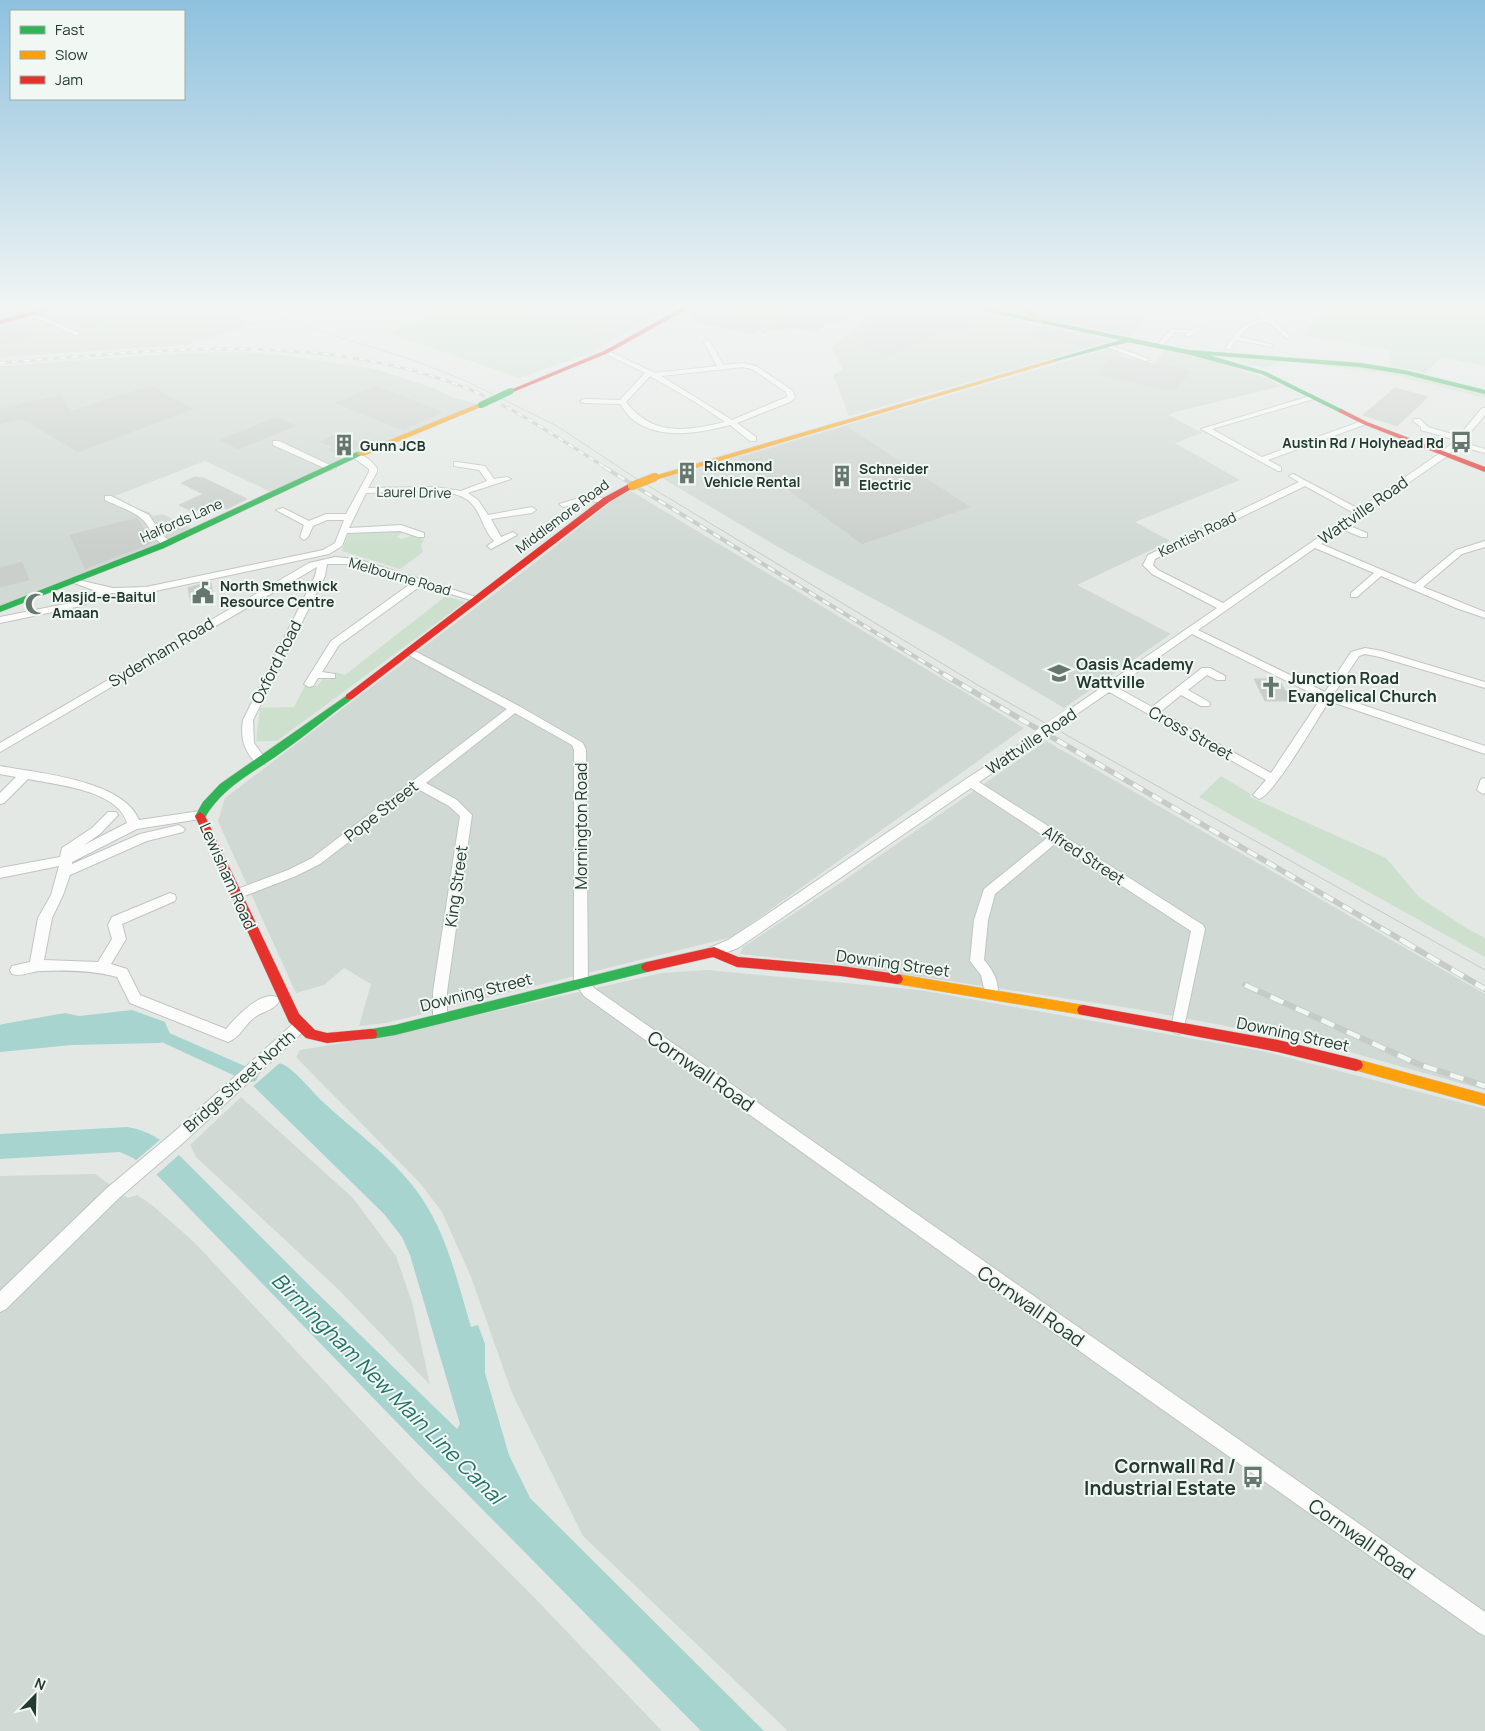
<svg xmlns="http://www.w3.org/2000/svg" width="1485" height="1731" font-family="Manrope,sans-serif">
  <style>
    .built { fill: #d1d9d4 }
    .green { fill: #cde0ce }
    .water { fill: #a7d4cf }
    .pier { fill: #e3e8e5 }
    .lines { fill: none; stroke-linecap: round; stroke-linejoin: round }
    .canal { fill: #a7d4cf; fill-rule: evenodd }
    .building { fill: #cacfcc; stroke: #ccd1ce }
    .street-casing { stroke: #c0c5c2; stroke-width: 2 }
    .fast-casing { stroke: #c0c6c2; stroke-width: 1 }
    .slow-casing { stroke: #c0c6c2; stroke-width: 1 }
    .jam-casing { stroke: #c0c6c2; stroke-width: 1 }
    .street { fill: #fbfcfb; fill-rule: evenodd }
    .fast { fill: #30b455; fill-rule: evenodd }
    .slow { fill: #ff9f0a; fill-rule: evenodd }
    .jam { fill: #e5322d; fill-rule: evenodd }
    .tram { stroke: #c6cac8; stroke-width: 1 }
    .rail-far3-casing { stroke: #c6cac8; stroke-width: 3 }
    .rail-far2-casing { stroke: #c6cac8; stroke-width: 4 }
    .rail-far1-casing { stroke: #c6cac8; stroke-width: 5.5 }
    .rail-casing { stroke: #c6cac8; stroke-width: 6 }
    .rail-far3 { stroke: #f1f7f3; stroke-width: 2; stroke-dasharray: 6; stroke-linecap: butt }
    .rail-far2 { stroke: #f1f7f3; stroke-width: 2.5; stroke-dasharray: 8; stroke-linecap: butt }
    .rail-far1 { stroke: #f1f7f3; stroke-width: 4; stroke-dasharray: 11; stroke-linecap: butt }
    .rail { stroke: #f1f7f3; stroke-width: 4.5; stroke-dasharray: 14; stroke-linecap: butt }
    .street-bridge-casing { stroke: #c0c5c2; stroke-width: 13; stroke-linecap: butt }
    .fast-bridge-casing { stroke: #c0c6c2; stroke-width: 7; stroke-linecap: butt }
    .slow-bridge-casing { stroke: #c0c6c2; stroke-width: 9; stroke-linecap: butt }
    .street-bridge { stroke: #fbfcfb; stroke-width: 12 }
    .fast-bridge { stroke: #30b455; stroke-width: 6 }
    .slow-bridge { stroke: #ff9f0a; stroke-width: 8 }
    .labels { text-anchor: middle; dominant-baseline: central; stroke-width: 4; stroke-linejoin: round; paint-order: stroke }
    .far-poi-label { font-size: 14px; font-weight: bold; fill: #233a2e; stroke: #f1f7f3; text-anchor: start }
    .far-street-label { font-size: 14px; fill: #233a2e; stroke: #f1f7f3 }
    .street-label { font-size: 16px; fill: #233a2e; stroke: #f1f7f3 }
    .poi-label { font-size: 16px; font-weight: bold; fill: #233a2e; stroke: #f1f7f3; text-anchor: start }
    .near-street-label { font-size: 19px; fill: #233a2e; stroke: #f1f7f3 }
    .near-poi-label { font-size: 19px; font-weight: bold; fill: #233a2e; stroke: #f1f7f3; text-anchor: end }
    .near-water-label { font-size: 21px; font-style: italic; fill: #21716b; stroke: #f1f7f3 }
  </style>
  <rect width="100%" height="100%" fill="#e3e8e5"/>
  <g class="built">
    <polygon points="0,306 208,306 254,324 188,345 0,357"/>
    <polygon points="494,306 680,306 613,339"/>
    <polygon points="882,306 946,306 1111,340 1109,342 849,416 833,374 843,370 832,347"/>
    <polygon points="1025,306 1154,306 1131,336 1044,319"/>
    <polygon points="1109,349 1125,357 1154,363 1165,350 1207,359 1266,378 1282,386 1175,412 1169,415 1202,433 1175,443 1240,480 1135,522 1170,541 1077,585 1171,634 1064,708 944,637 785,551 662,478"/>
    <polygon points="238,352 283,355 375,369 433,388 452,397 481,405 382,445 275,494 205,461 115,496 135,508 149,512 153,516 162,514 196,530 0,609 0,366 184,353"/>
    <polygon points="631,491 1024,728 738,933 728,938 386,1023 359,1026 371,984 344,968 324,985 296,993 218,821 225,798 524,571 620,495"/>
    <polygon points="1046,741 1485,994 1485,1090 1321,1044 1136,1009 835,964 740,954 743,947 843,881"/>
    <polygon points="707,970 919,990 1262,1051 1485,1109 1485,1731 788,1731 583,1536 512,1393 471,1277 442,1212 421,1184 296,1057 300,1050 390,1035 662,973"/>
    <polygon points="241,1097 353,1198 396,1256 412,1302 430,1385 339,1290 196,1157 190,1145"/>
    <polygon points="95,1174 128,1198 137,1195 152,1205 194,1242 415,1478 526,1589 662,1731 0,1731 0,1176"/>
  </g>
  <g class="green">
    <polygon points="455,306 494,306 613,339 593,352 520,378 388,333"/>
    <path d="M696 306H849L846 309 851 314C839 323 827 323 814 332L790 327 777 331 763 328 754 334 691 321 696 317 690 311Z"/>
    <polygon points="1322,306 1485,306 1485,366 1441,357 1426,373 1391,366 1390,350 1302,335 1327,308"/>
    <polygon points="105,325 119,331 132,330 118,334 82,333"/>
    <polygon points="1223,356 1279,361 1280,363 1264,368"/>
    <polygon points="1321,362 1403,373 1485,393 1485,398 1388,374 1304,363"/>
    <polygon points="387,530 403,532 397,537 401,539 411,536 424,539 421,546 423,552 400,569 342,551 348,534"/>
    <polygon points="446,596 465,602 277,741 256,741 260,708 294,707 306,684 317,686 323,679 329,680 336,672 345,675"/>
    <polygon points="1221,776 1251,794 1250,797 1386,858 1419,897 1466,928 1485,938 1485,957 1199,797"/>
  </g>
  <g class="water">
    <polygon points="132,1010 165,1022 172,1039 160,1043 72,1045 0,1052 0,1025 3,1024 65,1013 79,1016"/>
    <path d="M278 1063C291 1064 312 1092 323 1102 356 1133 398 1161 423 1200 448 1238 458 1284 471 1327L478 1325 485 1344V1373L509 1455 530 1498 764 1731H701L412 1438 157 1175 133 1158 120 1152 0 1159V1134L127 1127C149 1130 163 1141 179 1155L314 1290 457 1429 460 1424 410 1255 402 1237 384 1214 236 1069 264 1070Z"/>
  </g>
  <g class="pier">
    <polygon points="277,1061 282,1061 251,1088 234,1071 238,1067 264,1067"/>
    <polygon points="162,1138 181,1153 155,1176 134,1162"/>
  </g>
  <g class="lines">
    <polygon class="canal" points="158,1028 256,1071 258,1076 256,1081 251,1082 246,1081 153,1038 151,1034 153,1030"/>
  </g>
  <g class="building">
    <polygon points="67,306 178,306 178,309 140,320 129,316 84,329 52,314"/>
    <polygon points="696,306 724,306 714,313 768,324 754,334 698,323 689,312"/>
    <polygon points="800,306 844,306 851,314 840,322 826,324 814,332 789,327 761,333"/>
    <polygon points="912,306 928,306 976,316 961,330 949,328 891,355 860,347 870,339 858,336 877,323 873,322 895,307 907,309"/>
    <polygon points="26,323 33,336 0,345 0,328"/>
    <polygon points="1039,327 1105,341 1086,347 1019,333"/>
    <polygon points="1112,357 1156,366 1158,363 1185,369 1189,372 1175,391 1098,375"/>
    <polygon points="150,386 193,409 78,452 23,419 0,424 0,409 61,395 70,412"/>
    <polygon points="376,386 442,412 403,430 336,403"/>
    <polygon points="1395,388 1428,397 1397,426 1363,415"/>
    <polygon points="277,417 296,426 238,449 220,440"/>
    <polygon points="845,427 847,427 970,507 862,544 786,488 780,490 739,458"/>
    <polygon points="337,434 349,439 364,444 340,455 327,449 333,447 320,442"/>
    <polygon points="195,477 204,478 247,499 227,509 214,502 193,512 179,505 203,494 181,483"/>
    <polygon points="137,518 152,543 85,569 70,535"/>
    <polygon points="22,562 29,580 0,587 0,568"/>
    <polygon points="207,582 211,583 214,599 191,604 188,588"/>
    <polygon points="1254,679 1269,679 1281,683 1285,691 1297,691 1303,701 1265,701"/>
  </g>
  <g class="lines">
    <g class="street-casing">
      <g id="street">
        <polygon points="1189,306 1199,306 1199,307 1196,309"/>
        <path d="M1251 306H1258L1261 309 1290 306 1287 309 1264 312 1290 336V338H1286L1268 322C1255 323 1247 326 1239 337L1273 345V347L1237 340 1230 349H1226V347C1237 331 1244 321 1264 319Z"/>
        <polygon points="30,314 49,319 80,334 75,335 45,321 28,317"/>
        <polygon points="1200,326 1202,329 1190,336 1186,336 1186,333 1175,332 1161,347 1156,346 1171,329 1191,330"/>
        <path d="M707 340 710 342 723 365 743 363 756 366 793 391 795 398 790 402 737 423 756 437V441H750L730 425C699 433 660 441 632 419 627 415 624 409 620 404L584 403 580 401 584 399 620 400 645 373 604 353V351H608L655 373 717 366 704 342ZM743 367 752 369 786 392 787 397 732 420 661 376ZM650 376 697 403 725 422C686 431 653 437 626 402Z"/>
        <polygon points="1108,344 1149,359 1150,360 1145,361 1106,347 1106,345"/>
        <polygon points="1310,396 1317,398 1212,429 1262,457 1362,421 1369,423 1268,460 1281,467 1281,471 1278,471 1201,429"/>
        <path d="M1482 408H1485V415L1462 442 1485 449V453L1458 446 1446 457 1347 525 1367 533V537H1361L1342 529 1321 544 1415 584 1456 550 1485 541V547L1462 554 1423 587 1485 612V618L1456 608 1381 576 1357 597H1351V593L1374 573 1315 548 1198 630 1325 692 1351 652 1365 648 1382 651 1485 682V688L1380 657 1365 654 1359 656 1333 695 1485 746V754L1329 701C1318 718 1274 795 1259 799L1253 795 1266 780 1109 692 1074 716H1066L1065 714 1066 712 1217 608 1152 574 1143 565 1148 555 1299 482 1289 476 1293 474 1359 509 1440 453 1456 440 1421 430V427L1413 421 1414 419H1420L1428 427 1459 436ZM1305 486 1354 513 1223 603 1158 570 1153 565 1155 559ZM1192 634 1321 698 1271 773 1160 712 1181 695 1201 706H1209L1210 704 1209 702 1188 690 1207 675 1217 680H1225V676L1210 668H1202L1152 707 1116 687Z"/>
        <polygon points="273,441 279,441 336,468 329,470 273,445"/>
        <path d="M354 454C364 453 371 461 377 468V472L368 488 435 487 461 491 487 481 479 470 454 466V462H457L485 466 494 479 507 477 511 479 468 493 478 500 488 515 532 507 536 510 532 513 491 519 501 537 513 532 517 535 491 549 487 546 494 541C483 530 482 514 471 503 453 483 391 493 366 493L349 528 401 525 424 533V537H418L400 531 347 533 342 546 329 554 146 593H107L81 606 0 623V617L75 602 96 591 74 583V579L113 588 146 587 323 550 335 543 344 520H327L313 526 308 537 304 540 300 537 304 525 276 510 283 508 309 521 326 514H346L369 472V469L354 458Z"/>
        <polygon points="590,495 610,500 606,503 590,501 563,507 559,504"/>
        <path d="M105 496H111L149 515 162 535 170 541V545C155 547 152 528 143 520 136 512 115 505 105 500Z"/>
        <path d="M335 557 357 559 482 599 477 602 422 585 339 645 322 672 335 674V678H318L313 686 309 687 304 684 331 641 413 582 353 564H327L325 576 253 720 254 743 267 761 265 764H257C244 751 240 738 243 720L315 576 317 567 0 752V743L309 563Z"/>
        <polygon points="409,648 519,706 583,743 586,750 588,981 594,988 1485,1612 1485,1636 1478,1632 1095,1362 584,996 574,982 574,750 572,745 515,713 426,783 457,800 472,815 447,992 447,1017 445,1021 440,1023 435,1021 433,1017 433,992 460,816 449,806 418,789 320,864 296,876 242,897 232,897 231,894 232,891 288,870 312,858 507,709 405,653 404,651"/>
        <path d="M1040 731 1044 732 1046 735 1044 738 979 782 1203 925 1205 929 1183 1032 1178 1034 1173 1032 1171 1028 1191 931 1056 843 995 894 988 920 984 960C992 969 1002 985 996 997L991 999 986 997 981 975 970 961 974 920 984 889 1047 838 971 788 738 948 714 957 709 956 707 952 709 948 728 940 760 919 966 779Z"/>
        <path d="M0 766C38 773 123 780 139 820L200 811 206 815 200 819 137 829 72 862V864L140 834 179 825 185 829 183 832 147 841 70 875 63 895 52 918 44 960 98 962 112 939 108 925 112 917 170 893 175 895 176 898 175 901 122 924 126 939 111 964 127 969 140 995 226 1029C236 1017 260 991 277 997L279 1001C275 1010 263 1011 255 1017 245 1024 240 1038 228 1042L130 1003 117 977C92 970 65 970 39 971 30 972 21 977 12 974L10 970 12 966 30 962 38 918 51 895 59 866 0 878V868L60 857 62 848 92 828 108 812H116L118 815 100 834 84 845 127 823C118 790 57 785 28 779L4 803 0 804V793L16 777 0 774Z"/>
        <polygon points="1485,778 1485,793 1483,794 1477,790 1481,779"/>
        <polygon points="300,1020 305,1022 307,1026 305,1030 184,1142 119,1198 6,1309 0,1312 0,1291 107,1188 174,1132 295,1022"/>
      </g>
    </g>
    <g class="fast-casing">
      <g id="fast">
        <polygon points="961,306 974,306 1188,350 1360,363 1404,370 1485,390 1485,394 1404,374 1360,367 1208,355 1266,372 1343,410 1344,411 1341,413 1262,374 1187,354 1128,342 1052,362 1052,360 1121,340"/>
        <polygon points="357,452 364,454 164,548 0,612 0,606 158,544"/>
        <path d="M349 694 352 695V699C329 716 306 735 282 752 253 773 222 787 204 819H196L195 816 203 802 220 784Z"/>
        <polygon points="647,962 651,964 653,967 651,970 647,972 395,1035 371,1039 366,1038 365,1034 366,1030 395,1025"/>
      </g>
    </g>
    <g class="slow-casing">
      <g id="slow">
        <polygon points="1018,306 1025,306 1044,322 1039,323"/>
        <polygon points="1052,360 1057,361 658,479 651,477"/>
        <polygon points="481,403 483,404 483,406 363,456 356,454"/>
        <polygon points="897,974 1083,1005 1087,1006 1089,1010 1087,1014 1083,1015 897,984 893,983 891,979 893,975"/>
        <polygon points="1356,1059 1485,1094 1485,1106 1351,1069 1349,1065 1351,1061"/>
      </g>
    </g>
    <g class="jam-casing">
      <g id="jam">
        <polygon points="53,306 64,306 0,324 0,320"/>
        <polygon points="685,306 693,306 608,353 513,392 508,391 604,351"/>
        <polygon points="1341,409 1367,422 1485,467 1485,472 1363,424 1339,412 1338,411"/>
        <polygon points="629,484 636,486 609,502 352,699 346,699 346,695 603,498"/>
        <polygon points="200,812 205,816 299,1014 315,1030 327,1033 371,1029 376,1030 377,1034 376,1038 327,1043 306,1038 289,1022 195,816"/>
        <polygon points="714,947 738,957 841,966 897,974 901,975 903,979 901,983 897,984 841,976 737,967 713,957 647,972 643,970 641,967 643,964 647,962"/>
        <polygon points="1083,1005 1278,1040 1356,1059 1361,1061 1363,1065 1361,1069 1356,1071 1278,1052 1083,1015 1079,1014 1077,1010 1079,1006"/>
      </g>
    </g>
    <use href="#street" class="street"/>
    <use href="#fast" class="fast"/>
    <use href="#slow" class="slow"/>
    <use href="#jam" class="jam"/>
    <polyline class="tram" points="252,306 329,334 413,360 466,381 557,426 637,479 981,687 1485,970"/>
    <g class="rail-far3-casing">
      <path id="rail-far3" d="M0 363C150 351 305 331 450 382 506 401 556 437 606 468"/>
    </g>
    <g class="rail-far2-casing">
      <polyline id="rail-far2" points="604,467 945,675"/>
    </g>
    <g class="rail-far1-casing">
      <polyline id="rail-far1" points="943,674 1405,942"/>
    </g>
    <g class="rail-casing">
      <g id="rail">
        <polyline points="1403,941 1485,989"/>
        <polyline points="1245,985 1418,1064 1485,1086"/>
      </g>
    </g>
    <use href="#rail-far3" class="rail-far3"/>
    <use href="#rail-far2" class="rail-far2"/>
    <use href="#rail-far1" class="rail-far1"/>
    <use href="#rail" class="rail"/>
    <g class="street-bridge-casing">
      <polyline id="street-bridge" points="1040,735 1070,714"/>
    </g>
    <g class="fast-bridge-casing">
      <polyline id="fast-bridge" points="481,405 511,391"/>
    </g>
    <g class="slow-bridge-casing">
      <polyline id="slow-bridge" points="632,486 655,477"/>
    </g>
    <use href="#street-bridge" class="street-bridge"/>
    <use href="#fast-bridge" class="fast-bridge"/>
    <use href="#slow-bridge" class="slow-bridge"/>
  </g>
  <linearGradient id="sky" x2="0" y2="1"><stop stop-color="#8ec1de"/><stop offset="0.56" stop-color="#f2f5f3"/><stop offset="1" stop-color="#f2f5f3" stop-opacity="0"/></linearGradient>
  <rect width="1485" height="549" fill="url(#sky)"/>
  <defs>
    <g id="bus-bare" transform="scale(1.725)"><path d="M-5-6H5V4H4V6H2V4H-2V6H-4V4H-5ZM-3.5-4V0h7V-4ZM-3.5 1.2v1.5H-2V1.2ZM2 1.2v1.5H3.5V1.2Z" fill="#66776e" stroke="#f1f7f3" stroke-width="2.5" paint-order="stroke"/></g>
    <g id="building-bare" transform="scale(1.725)"><path d="M-4-6H4V6H1V3H-1V6H-4ZM-2.5-4.3h1.7v1.8h-1.7ZM.8-4.3h1.7v1.8H.8ZM-2.5-1h1.7V.8h-1.7ZM.8-1h1.7V.8H.8Z" fill="#66776e" stroke="#f1f7f3" stroke-width="2.5" paint-order="stroke"/></g>
    <g id="civic-bare" transform="scale(1.725)"><path d="M-.6-6.5H3V-4.5H.6V-3L4-1V1h2V6H-6V1h2V-1L-.6-3ZM-1.2 2.5V6h2.4V2.5Z" fill="#66776e" stroke="#f1f7f3" stroke-width="2.5" paint-order="stroke"/></g>
    <g id="mosque-bare" transform="scale(1.725)"><path d="M3.5-4.9A6 6 0 1 0 3.5 4.9A5 5 0 1 1 3.5-4.9Z" fill="#66776e" stroke="#f1f7f3" stroke-width="2.5" paint-order="stroke"/></g>
    <g id="school-bare" transform="scale(1.725)"><path d="M0-5L7-2L0 1L-7-2ZM-4 1L0 2.5L4 1V4Q0 6-4 4Z" fill="#66776e" stroke="#f1f7f3" stroke-width="2.5" paint-order="stroke"/></g>
    <g id="church-bare" transform="scale(1.725)"><path d="M-1.2-6h2.4v3.5h3.3v2.4h-3.3V6h-2.4V-.1h-3.3v-2.4h3.3Z" fill="#66776e" stroke="#f1f7f3" stroke-width="2.5" paint-order="stroke"/></g>
  </defs>
  <g fill-rule="evenodd">
    <use href="#bus-bare" x="1461" y="442"/>
    <use href="#building-bare" x="344" y="445"/>
    <use href="#building-bare" x="687" y="473"/>
    <use href="#building-bare" x="842" y="476"/>
    <use href="#civic-bare" x="203" y="593"/>
    <use href="#mosque-bare" x="36" y="604"/>
    <use href="#school-bare" x="1059" y="673"/>
    <use href="#church-bare" x="1271" y="687"/>
    <use href="#bus-bare" x="1253" y="1477"/>
  </g>
  <g class="labels">
    <g class="far-poi-label">
      <text x="1444" y="442" text-anchor="end">Austin Rd / Holyhead Rd</text>
      <text x="360" y="445">Gunn JCB</text>
      <text x="704" y="465">Richmond<tspan x="704" dy="16">Vehicle Rental</tspan></text>
      <text x="859" y="468">Schneider<tspan x="859" dy="16">Electric</tspan></text>
      <text x="220" y="585">North Smethwick<tspan x="220" dy="16">Resource Centre</tspan></text>
      <text x="52" y="596">Masjid-e-Baitul<tspan x="52" dy="16">Amaan</tspan></text>
    </g>
    <g class="far-street-label">
      <text transform="translate(414 492) rotate(1)">Laurel Drive</text>
      <text transform="translate(562 516) rotate(-37)">Middlemore Road</text>
      <text transform="translate(181 520) rotate(-24)">Halfords Lane</text>
      <text transform="translate(1197 534) rotate(-26)">Kentish Road</text>
      <text transform="translate(400 576) rotate(16)">Melbourne Road</text>
    </g>
    <g class="street-label">
      <text transform="translate(1363 510) rotate(-35)">Wattville Road</text>
      <text transform="translate(161 652) rotate(-31)">Sydenham Road</text>
      <text transform="translate(276 662) rotate(-63)">Oxford Road</text>
      <text transform="translate(1191 733) rotate(29)">Cross Street</text>
      <text transform="translate(1031 741) rotate(-34)">Wattville Road</text>
      <text transform="translate(381 811) rotate(-38)">Pope Street</text>
      <text transform="translate(581 826) rotate(-90)">Mornington Road</text>
      <text transform="translate(1084 855) rotate(33)">Alfred Street</text>
      <text transform="translate(228 876) rotate(66)">Lewisham Road</text>
      <text transform="translate(456 886) rotate(-82)">King Street</text>
      <text transform="translate(893 963) rotate(8)">Downing Street</text>
      <text transform="translate(476 992) rotate(-14)">Downing Street</text>
      <text transform="translate(1293 1034) rotate(12)">Downing Street</text>
      <text transform="translate(239 1081) rotate(-42)">Bridge Street North</text>
    </g>
    <g class="poi-label">
      <text x="1076" y="664">Oasis Academy<tspan x="1076" dy="18">Wattville</tspan></text>
      <text x="1288" y="678">Junction Road<tspan x="1288" dy="18">Evangelical Church</tspan></text>
    </g>
    <g class="near-street-label">
      <text transform="translate(701 1071) rotate(35)">Cornwall Road</text>
      <text transform="translate(1031 1306) rotate(35)">Cornwall Road</text>
      <text transform="translate(1362 1539) rotate(35)">Cornwall Road</text>
    </g>
    <g class="near-poi-label">
      <text x="1236" y="1466">Cornwall Rd /<tspan x="1236" dy="22">Industrial Estate</tspan></text>
    </g>
    <g class="near-water-label">
      <text transform="translate(388 1388) rotate(45)">Birmingham New Main Line Canal</text>
    </g>
  </g>
  <rect x="10" y="10" width="175" height="90" fill="#f1f7f3" stroke="#9faba4"/>
  <rect x="20" y="26" width="25" height="8" fill="#30b455" stroke="#9faba4"/>
  <text x="55" y="35" font-size="15" fill="#233a2e">Fast</text>
  <rect x="20" y="51" width="25" height="8" fill="#ff9f0a" stroke="#9faba4"/>
  <text x="55" y="60" font-size="15" fill="#233a2e">Slow</text>
  <rect x="20" y="76" width="25" height="8" fill="#e5322d" stroke="#9faba4"/>
  <text x="55" y="85" font-size="15" fill="#233a2e">Jam</text>
  <g transform="translate(35 1696) rotate(23)" stroke="#f1f7f3" stroke-width="4" paint-order="stroke">
  <path d="M0-4L9 19L0 12L-9 19Z" fill="#233a2e"/>
  <text y="-8" font-size="14" font-weight="bold" text-anchor="middle" fill="#233a2e">N</text>
  </g>
</svg>
